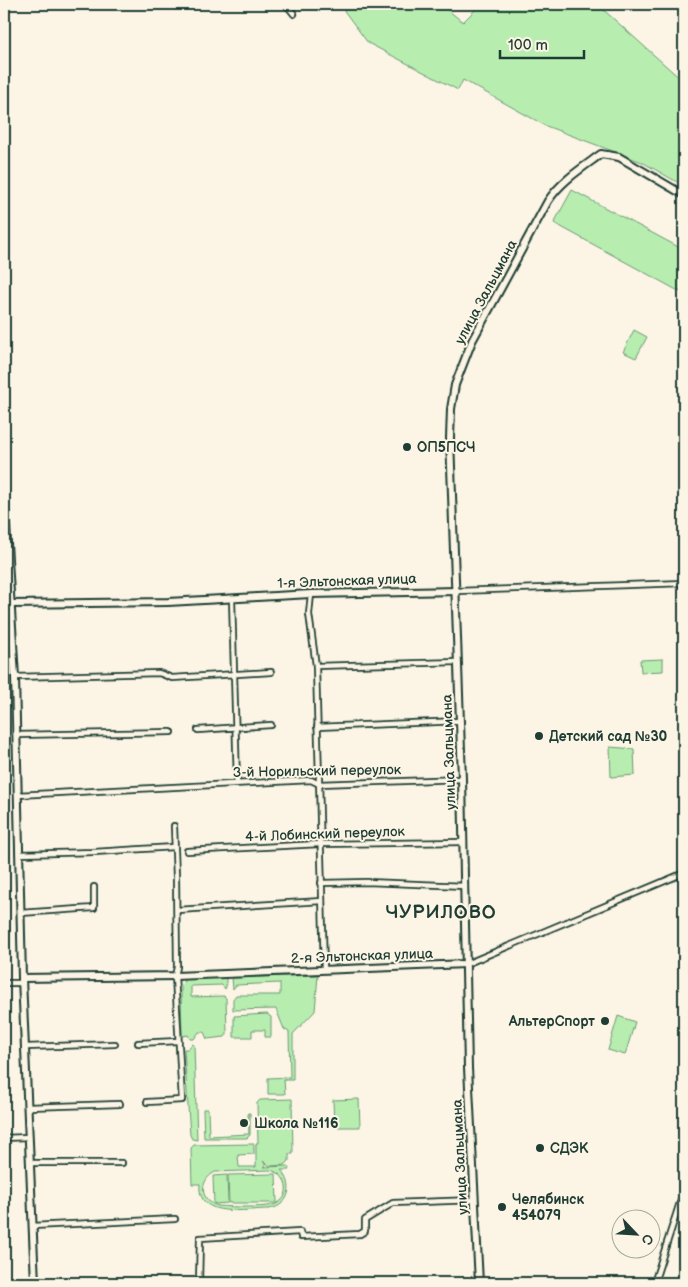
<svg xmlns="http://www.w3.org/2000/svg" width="688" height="1287" font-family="'Balsamiq Sans',sans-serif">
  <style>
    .green { fill: #b7eeb0; stroke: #6b9672; fill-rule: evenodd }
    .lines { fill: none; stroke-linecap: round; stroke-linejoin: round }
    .street-casing { stroke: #1f3d34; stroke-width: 8 }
    .secondary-casing { stroke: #1f3d34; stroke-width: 10 }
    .street { stroke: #fcf5e5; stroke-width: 4.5 }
    .secondary { stroke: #fcf5e5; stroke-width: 6 }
    .poi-dot { fill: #1f3d34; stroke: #fcf5e5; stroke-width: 2 }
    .labels { text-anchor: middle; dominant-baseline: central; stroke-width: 4; stroke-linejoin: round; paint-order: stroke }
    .street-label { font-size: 14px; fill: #1f3d34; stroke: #fcf5e5 }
    .poi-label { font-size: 14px; font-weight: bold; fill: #1f3d34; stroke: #fcf5e5; text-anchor: start }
    .district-label { font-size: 19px; font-weight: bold; letter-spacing: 1px; fill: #1f3d34; stroke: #fcf5e5 }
  </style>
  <rect width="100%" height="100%" fill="#fcf5e5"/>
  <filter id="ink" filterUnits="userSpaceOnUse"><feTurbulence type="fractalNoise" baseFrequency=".02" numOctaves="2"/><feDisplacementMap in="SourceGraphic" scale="10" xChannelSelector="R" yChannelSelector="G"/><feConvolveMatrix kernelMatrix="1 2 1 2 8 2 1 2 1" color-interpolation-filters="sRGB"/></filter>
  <g filter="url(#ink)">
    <g class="green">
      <polygon points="339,4 440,4 463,22 481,4 597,4 684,82 684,186 642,162 546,126 463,80 458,90 368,43"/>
      <polygon points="572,190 684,250 684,294 554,223"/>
      <polygon points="634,330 647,337 636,358 623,352"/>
      <polygon points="663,659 663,671 641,672 640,660"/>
      <polygon points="610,747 634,749 635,775 611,777"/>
      <polygon points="318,975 315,1011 293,1034 293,1080 284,1080 285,1094 268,1094 268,1078 290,1077 289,1032 284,1029 276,1009 233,1010 233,999 236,995 280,995 280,983 236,985 233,989 232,978"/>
      <polygon points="226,977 226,987 225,989 222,985 191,986 191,997 224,996 226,998 227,1034 225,1037 207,1039 204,1032 199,1032 194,1039 190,1039 188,1035 182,1036 181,986 185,979"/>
      <polygon points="267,1014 271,1017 271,1037 265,1037 265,1030 252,1030 252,1037 234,1037 234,1016"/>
      <polygon points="618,1016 635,1022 625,1055 608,1050"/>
      <polygon points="192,1044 194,1045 197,1140 192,1139 190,1135 184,1049 188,1049"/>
      <path d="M292 1099 293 1154H289V1161L285 1165 270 1166 263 1161 266 1166 263 1167 289 1166V1170H281C295 1184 290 1206 269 1209 247 1209 196 1220 200 1184H192L191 1148 194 1145 254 1144V1154L238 1155 239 1167H256V1143H258L257 1103 260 1100ZM269 1170C288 1172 294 1199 273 1205 260 1208 232 1207 219 1206 200 1202 198 1181 215 1172Z"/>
      <polygon points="359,1099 360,1127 334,1127 333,1100"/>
      <polygon points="203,1109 208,1109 209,1136 249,1134 248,1113 250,1113 250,1135 247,1138 204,1138"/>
      <polygon points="276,1174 277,1203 229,1203 228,1175"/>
      <polygon points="227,1175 228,1203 214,1204 213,1176"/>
    </g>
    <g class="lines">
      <g class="street-casing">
        <g id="street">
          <polyline points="286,4 294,14"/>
          <polyline points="457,591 684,583"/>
          <polyline points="311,594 309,614 316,666 324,970"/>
          <polyline points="232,598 237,783"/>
          <polyline points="316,666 458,662"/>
          <polyline points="15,677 159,673 172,678 271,672"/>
          <polyline points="317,727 460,721"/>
          <polyline points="198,730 271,725"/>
          <polyline points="16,735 171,732"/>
          <polyline points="17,795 311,780 319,784 462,779"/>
          <polyline points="187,851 320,844 464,842"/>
          <polyline points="19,854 94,852 174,847"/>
          <polyline points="321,883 367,882 465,886"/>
          <polyline points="177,910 322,901"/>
          <polyline points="20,913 94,908 94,887"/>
          <polyline points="466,964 684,873"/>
          <polyline points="4,983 23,983"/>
          <polyline points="138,1043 178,1041"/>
          <polyline points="26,1047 115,1044"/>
          <polyline points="147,1102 182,1100 175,976 177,967 176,876 174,826"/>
          <polyline points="28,1107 120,1104"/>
          <polyline points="4,1138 29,1137"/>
          <polyline points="30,1163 122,1163"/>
          <polyline points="32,1226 175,1219"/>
          <polyline points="199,1283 200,1238 300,1232 301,1237 360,1234 365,1231 365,1220 393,1203 475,1200"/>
          <polyline points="654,1283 684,1190"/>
        </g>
      </g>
      <g class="secondary-casing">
        <g id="secondary">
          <polyline points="4,492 15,677 22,978 35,1283"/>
          <polyline points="11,604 168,602 311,594 457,591"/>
          <polyline points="22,978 175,976 466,964"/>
          <path d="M479 1283 468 1068 462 779 450 438 451 409 455 385 472 341 548 201C561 181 582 168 601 154L619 157 684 195"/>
        </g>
      </g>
      <use href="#street" class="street"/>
      <use href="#secondary" class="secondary"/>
    </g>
  </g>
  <g class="poi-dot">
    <circle cx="407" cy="447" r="5"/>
    <circle cx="539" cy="736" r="5"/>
    <circle cx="605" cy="1021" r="5"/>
    <circle cx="244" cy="1123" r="5"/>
    <circle cx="540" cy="1148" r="5"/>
    <circle cx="502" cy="1207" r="5"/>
  </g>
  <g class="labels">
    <g class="street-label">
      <text transform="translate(486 292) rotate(-62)">улица Зальцмана</text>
      <text transform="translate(347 581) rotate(-2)">1-я Эльтонская улица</text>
      <text transform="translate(449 752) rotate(-92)">улица Зальцмана</text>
      <text transform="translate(317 771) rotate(-1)">3-й Норильский переулок</text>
      <text transform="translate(325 834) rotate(-2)">4-й Лобинский переулок</text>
      <text transform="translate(362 956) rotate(-2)">2-я Эльтонская улица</text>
      <text transform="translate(460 1157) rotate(-93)">улица Зальцмана</text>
    </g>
    <g class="poi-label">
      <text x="417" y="447">ОП5ПСЧ</text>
      <text x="549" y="736">Детский сад №30</text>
      <text x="595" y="1021" text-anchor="end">АльтерСпорт</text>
      <text x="254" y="1123">Школа №116</text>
      <text x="550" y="1148">СДЭК</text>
      <text x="512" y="1199">Челябинск<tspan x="512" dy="16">454079</tspan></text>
    </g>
    <g class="district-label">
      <text x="441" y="912">ЧУРИЛОВО</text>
    </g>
  </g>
  <rect width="688" height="1287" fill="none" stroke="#fcf5e5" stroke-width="20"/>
  <rect x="10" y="10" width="668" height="1267" fill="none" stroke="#1f3d34" stroke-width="2" filter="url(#ink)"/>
  <g transform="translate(636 1234) rotate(115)"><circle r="24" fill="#fcf5e5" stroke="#a4ab9e"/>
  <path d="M0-4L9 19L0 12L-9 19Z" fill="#1f3d34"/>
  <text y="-8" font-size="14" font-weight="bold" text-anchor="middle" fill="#1f3d34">С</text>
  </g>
  <path d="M500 50v8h84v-8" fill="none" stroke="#1f3d34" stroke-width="2.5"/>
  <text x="508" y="50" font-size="15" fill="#1f3d34" stroke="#fcf5e5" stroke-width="4" paint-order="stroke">100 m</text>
</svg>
